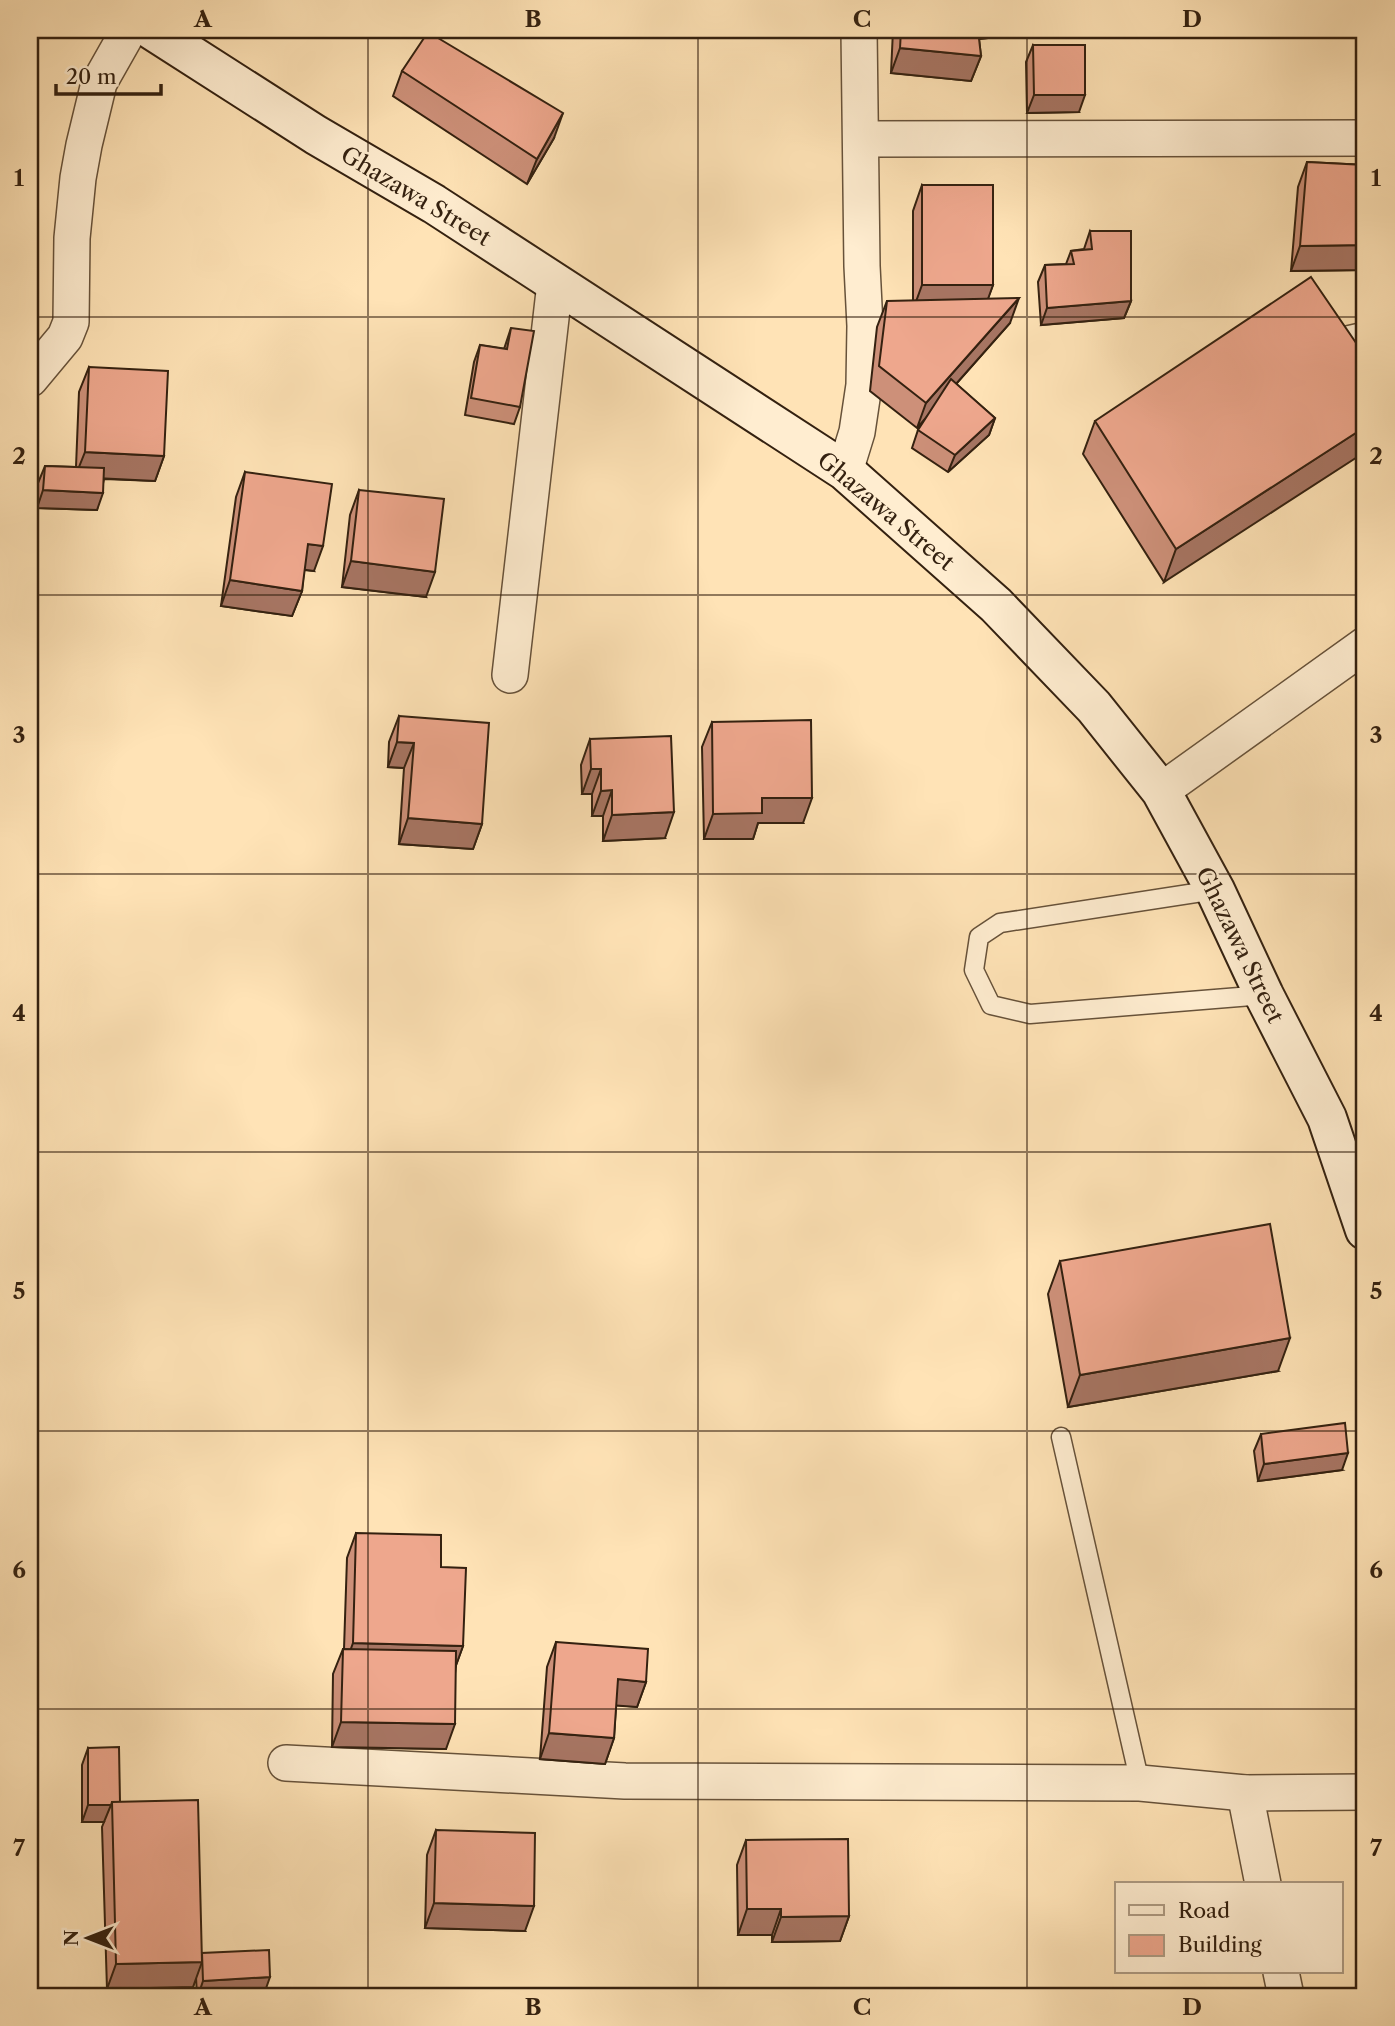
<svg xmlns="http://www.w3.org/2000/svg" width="1395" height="2026" font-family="'Libre Caslon Text',serif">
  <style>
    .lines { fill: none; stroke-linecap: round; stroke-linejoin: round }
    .lane-casing { stroke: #67523a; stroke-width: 21 }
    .street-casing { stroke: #67523a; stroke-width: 38 }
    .secondary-casing { stroke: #342110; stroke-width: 42 }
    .lane { stroke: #ffedd0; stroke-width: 18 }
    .street { stroke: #ffedd0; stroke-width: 35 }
    .secondary { stroke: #ffedd0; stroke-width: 38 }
    .wall { fill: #cd9079; stroke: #342110; stroke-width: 2 }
    .shaded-wall { fill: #a77563; stroke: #342110; stroke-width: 2 }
    .building { fill: #eea78d; stroke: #342110; stroke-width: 2 }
    .grid { fill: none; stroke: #342110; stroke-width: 2; stroke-opacity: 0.55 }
    .labels { text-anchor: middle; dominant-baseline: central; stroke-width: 5; stroke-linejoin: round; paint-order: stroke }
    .street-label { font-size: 23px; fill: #342110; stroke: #ffedd0 }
    .neatline { fill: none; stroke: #342110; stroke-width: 2.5 }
    .grid-label { font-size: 23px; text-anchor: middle; font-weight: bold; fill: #342110 }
  </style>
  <rect width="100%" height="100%" fill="#ffe3b6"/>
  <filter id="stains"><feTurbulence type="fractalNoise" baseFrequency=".00286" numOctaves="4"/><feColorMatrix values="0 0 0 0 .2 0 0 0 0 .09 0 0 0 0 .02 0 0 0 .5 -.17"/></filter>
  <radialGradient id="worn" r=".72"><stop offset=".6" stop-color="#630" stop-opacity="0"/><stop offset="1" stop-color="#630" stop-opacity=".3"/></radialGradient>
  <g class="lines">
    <g class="lane-casing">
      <g id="lane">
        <polyline points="1215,890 1000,923 979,937 974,970 991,1005 1030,1014 1264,995"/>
        <polyline points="1061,1437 1140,1783"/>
      </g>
    </g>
    <g class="street-casing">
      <g id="street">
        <polyline points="861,139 1365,138"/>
        <polyline points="1343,345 1365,340"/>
        <polyline points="30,379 65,337 71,322 72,238 78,178 84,145 99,83 129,30"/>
        <polyline points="845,471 857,432 864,385 865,326 862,266 859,30"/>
        <polyline points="510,675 555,283"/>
        <polyline points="1161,791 1365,645"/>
        <polyline points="286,1763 625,1781 1140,1783 1245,1793 1365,1792"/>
        <polyline points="1245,1793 1263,1884"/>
        <polyline points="1281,1972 1286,1996"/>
      </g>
    </g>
    <g class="secondary-casing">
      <polyline id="secondary" points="152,30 316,135 434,204 845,471 996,605 1094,707 1161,791 1215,890 1264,995 1327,1118 1365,1230"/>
    </g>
    <use href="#lane" class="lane"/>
    <use href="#street" class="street"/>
    <use href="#secondary" class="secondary"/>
  </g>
  <g class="wall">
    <polygon points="893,30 999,30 997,37 979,39 981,56 971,81 891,73"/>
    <polygon points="1033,45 1079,112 1027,113 1026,62"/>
    <polygon points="402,71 554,138 527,184 393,96"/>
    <polygon points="1307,162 1365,165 1365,270 1291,271 1298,187"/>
    <polygon points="922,185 993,285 988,298 1010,323 956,384 995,418 989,435 948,472 912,448 918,430 926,418 917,428 870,391 877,327 887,301 913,301 913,211"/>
    <polygon points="1090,231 1131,301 1124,318 1041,325 1038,282 1045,265 1066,264 1071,251 1084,249"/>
    <polygon points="511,328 520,407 514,424 465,415 474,362 480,345 504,349"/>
    <polygon points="1365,356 1164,582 1083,454 1095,421"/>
    <polygon points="89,367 164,456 155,481 104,479 97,510 37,508 38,483 45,466 76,467 79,392"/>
    <polygon points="245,472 314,571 304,570 302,591 292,616 221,606 236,497"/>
    <polygon points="359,490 426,597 342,587 350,515"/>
    <polygon points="399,716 482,824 473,849 399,844 404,768 388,767 389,742"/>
    <polygon points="712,722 803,823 758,823 753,839 704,839 702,747"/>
    <polygon points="590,739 665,838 603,841 603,816 592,816 592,794 582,794 581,765"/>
    <polygon points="1365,1095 1365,1122 1361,1107"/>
    <polygon points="1060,1261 1278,1371 1068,1407 1048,1294"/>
    <polygon points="1261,1434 1342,1470 1258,1481 1254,1451"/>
    <polygon points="356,1533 441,1567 463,1646 456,1665 446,1749 332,1747 333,1674 343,1649 344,1649 347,1558"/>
    <polygon points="556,1642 646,1682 637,1707 616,1705 614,1738 605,1764 540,1759 547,1667"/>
    <polygon points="88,1748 120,1802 202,1955 264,1994 228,1996 197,1996 196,1977 193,1987 107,1989 102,1827 104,1822 82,1822 82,1765"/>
    <polygon points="436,1830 525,1931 425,1928 427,1855"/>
    <polygon points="746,1840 849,1916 840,1941 772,1942 772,1935 738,1935 737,1865"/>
  </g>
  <g class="shaded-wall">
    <polygon points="604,30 632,30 603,33"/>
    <polygon points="971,30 999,30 997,37 967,40"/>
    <polygon points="900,48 981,56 971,81 891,73"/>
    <polygon points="1034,95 1085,95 1079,112 1027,113"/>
    <polygon points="563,113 554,138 527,184 537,159"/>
    <polygon points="1365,245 1365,270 1291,271 1300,246"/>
    <polygon points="922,285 993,285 984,310 913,310"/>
    <polygon points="1019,298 1010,323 917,428 926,403"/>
    <polygon points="1131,301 1124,318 1041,325 1047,308"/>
    <polygon points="995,418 989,435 948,472 955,455"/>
    <polygon points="1365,427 1365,452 1164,582 1176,549"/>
    <polygon points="85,452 164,456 155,481 75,477"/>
    <polygon points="43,490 103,493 97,510 37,508"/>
    <polygon points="308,544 323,546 314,571 299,569"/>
    <polygon points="351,561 435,572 426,597 342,587"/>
    <polygon points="230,580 302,591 292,616 221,606"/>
    <polygon points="397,742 414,743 404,768 388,767"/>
    <polygon points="591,769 601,769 592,794 582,794"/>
    <polygon points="612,790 603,816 592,816 601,791"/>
    <polygon points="762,798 812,798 803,823 758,823 753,839 704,839 713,814"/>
    <polygon points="674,812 665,838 603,841 612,815"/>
    <polygon points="408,818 482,824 473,849 399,844"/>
    <polygon points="1290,1338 1278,1371 1068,1407 1080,1375"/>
    <polygon points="1348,1453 1342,1470 1258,1481 1264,1464"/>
    <polygon points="353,1643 463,1646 454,1671 344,1668"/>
    <polygon points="618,1679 646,1682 637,1707 609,1705"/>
    <polygon points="341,1722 455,1724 446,1749 332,1747"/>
    <polygon points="549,1733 614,1738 605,1764 540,1759"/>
    <polygon points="88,1805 111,1805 104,1822 82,1822"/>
    <polygon points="434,1903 534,1906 525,1931 425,1928"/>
    <polygon points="747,1909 781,1909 772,1935 738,1935"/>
    <polygon points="849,1916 840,1941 772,1942 781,1917"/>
    <polygon points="202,1962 193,1987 107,1989 116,1964"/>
    <polygon points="270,1977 264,1994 228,1996 198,1996 203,1981"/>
  </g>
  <g class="building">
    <polygon points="901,30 978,30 981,56 900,48"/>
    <polygon points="428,32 563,113 537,159 402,71"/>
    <polygon points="1033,45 1085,45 1085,95 1034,95"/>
    <polygon points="1307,162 1365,165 1365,245 1300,246"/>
    <rect x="922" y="185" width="71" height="100"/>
    <polygon points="1090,231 1131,231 1131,301 1047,308 1045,265 1074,264 1071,251 1092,249"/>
    <polygon points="1311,277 1365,356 1365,427 1176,549 1095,421"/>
    <polygon points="1019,298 926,403 879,366 887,301"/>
    <polygon points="511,328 534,331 520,407 471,398 480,345 507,349"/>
    <polygon points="89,367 168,371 164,456 85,452"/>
    <polygon points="951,379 995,418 955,455 918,430"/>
    <polygon points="45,466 104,468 103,493 43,490"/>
    <polygon points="245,472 332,484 323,546 308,544 302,591 230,580"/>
    <polygon points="359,490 444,499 435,572 351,561"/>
    <polygon points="399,716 489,723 482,824 408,818 414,743 397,742"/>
    <polygon points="811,720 812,798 762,798 762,813 713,814 712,722"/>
    <polygon points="671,736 674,812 612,815 612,790 601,791 601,769 591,769 590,739"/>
    <polygon points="1270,1224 1290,1338 1080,1375 1060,1261"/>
    <polygon points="1345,1423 1348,1453 1264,1464 1261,1434"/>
    <polygon points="356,1533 441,1535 441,1567 466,1568 463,1646 353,1643"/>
    <polygon points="556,1642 648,1649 646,1682 618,1679 614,1738 549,1733"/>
    <polygon points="343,1649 456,1651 455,1724 341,1722"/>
    <polygon points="119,1747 120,1802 112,1802 111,1805 88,1805 88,1748"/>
    <polygon points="198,1800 202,1962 116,1964 112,1802"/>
    <polygon points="436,1830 535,1833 534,1906 434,1903"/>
    <polygon points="848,1839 849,1916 781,1917 781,1909 747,1909 746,1840"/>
    <polygon points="269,1950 270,1977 203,1981 202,1953"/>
  </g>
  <path class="grid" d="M368 30V1996M698 30V1996M1027 30V1996M30 317H1365M30 595H1365M30 874H1365M30 1152H1365M30 1431H1365M30 1709H1365"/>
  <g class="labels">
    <g class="street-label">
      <text transform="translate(416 196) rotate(31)">Ghazawa Street</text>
      <text transform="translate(886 511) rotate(40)">Ghazawa Street</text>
      <text transform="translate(1240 945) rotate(64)">Ghazawa Street</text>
    </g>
  </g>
  <rect width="1395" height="2026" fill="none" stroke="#ffe3b6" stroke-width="77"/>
  <rect x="1115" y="1882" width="228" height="91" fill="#ffedd0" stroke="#ae9b83" stroke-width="2"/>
  <rect x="1129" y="1905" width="35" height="10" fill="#ffedd0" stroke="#ae9b83" stroke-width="2"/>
  <text x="1178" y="1918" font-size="21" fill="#342110">Road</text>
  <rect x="1129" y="1935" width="35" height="21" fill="#eea78d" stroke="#ae9b83" stroke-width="2"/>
  <text x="1178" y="1952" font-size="21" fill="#342110">Building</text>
  <g transform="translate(88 1938) rotate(270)" stroke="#ffedd0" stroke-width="5" paint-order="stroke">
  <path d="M0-5L12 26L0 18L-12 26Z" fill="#342110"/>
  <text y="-10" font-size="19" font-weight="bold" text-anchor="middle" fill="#342110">N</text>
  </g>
  <path d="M56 84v10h105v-10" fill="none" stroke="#342110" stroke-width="3.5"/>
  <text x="66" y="84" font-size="21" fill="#342110" stroke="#ffedd0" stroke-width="5" paint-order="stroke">20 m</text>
  <rect x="38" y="38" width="1318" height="1950" class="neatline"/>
  <g class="grid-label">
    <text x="203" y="27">A</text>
    <text x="533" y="27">B</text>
    <text x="862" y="27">C</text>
    <text x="1192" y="27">D</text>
    <text x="19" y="186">1</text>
    <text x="1376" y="186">1</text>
    <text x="19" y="464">2</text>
    <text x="1376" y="464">2</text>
    <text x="19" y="743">3</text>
    <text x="1376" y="743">3</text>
    <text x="19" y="1021">4</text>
    <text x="1376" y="1021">4</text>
    <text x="19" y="1299">5</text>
    <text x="1376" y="1299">5</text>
    <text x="19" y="1578">6</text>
    <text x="1376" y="1578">6</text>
    <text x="19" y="1856">7</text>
    <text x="1376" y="1856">7</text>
    <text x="203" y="2015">A</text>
    <text x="533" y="2015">B</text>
    <text x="862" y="2015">C</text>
    <text x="1192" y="2015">D</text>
  </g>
  <rect width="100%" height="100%" filter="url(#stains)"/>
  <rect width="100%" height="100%" fill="url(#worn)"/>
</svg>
